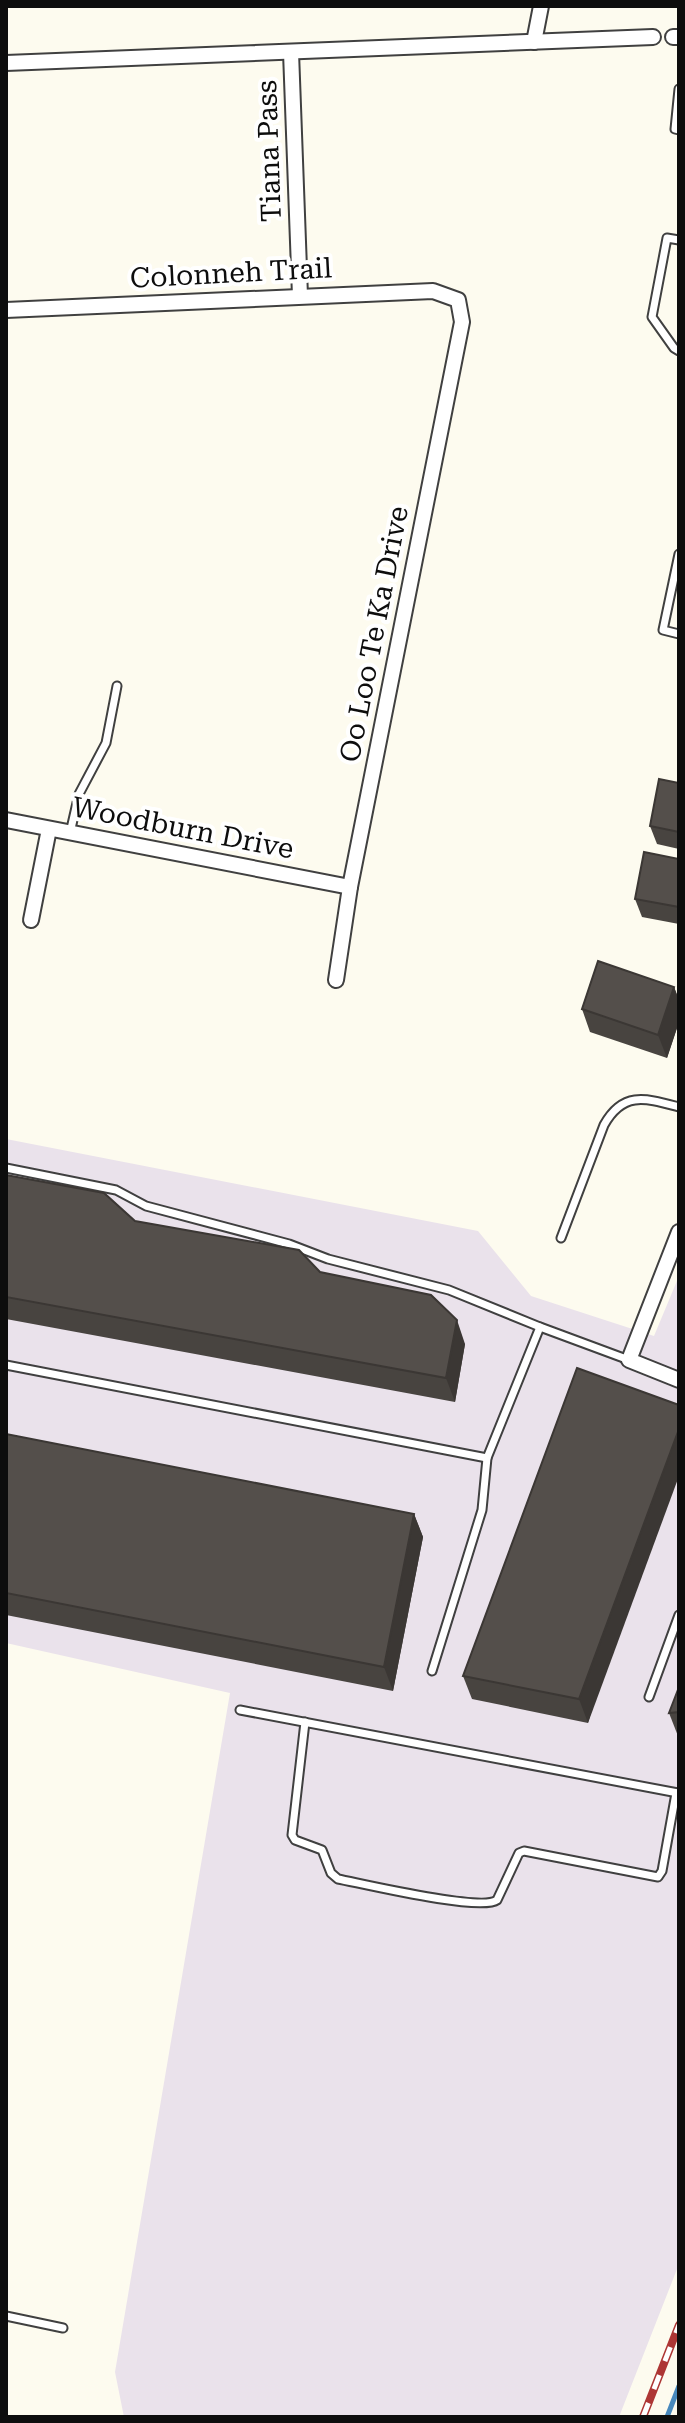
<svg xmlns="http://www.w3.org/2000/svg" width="685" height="2423" font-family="'Roboto Serif',serif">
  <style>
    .industrial { fill: #eae2eb }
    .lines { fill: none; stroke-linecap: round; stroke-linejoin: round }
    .stream { stroke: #4889bd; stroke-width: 5 }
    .service-casing { stroke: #404040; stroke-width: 11 }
    .minor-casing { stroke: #404040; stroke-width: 18 }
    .service { stroke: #fff; stroke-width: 7 }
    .minor { stroke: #fff; stroke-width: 14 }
    .rail-casing { stroke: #ad3635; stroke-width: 8 }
    .rail { stroke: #fff; stroke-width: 5; stroke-dasharray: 15; stroke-linecap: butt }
    .wall { fill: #484440 }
    .shaded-wall { fill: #3b3734 }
    .building { fill: #544f4b; stroke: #3b3734; stroke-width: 2 }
    .labels { text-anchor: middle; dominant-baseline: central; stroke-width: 8; stroke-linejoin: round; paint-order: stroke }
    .street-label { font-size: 28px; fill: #0d0d0d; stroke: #fff }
  </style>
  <rect width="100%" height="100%" fill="#fdfbef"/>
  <polygon class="industrial" points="6,1139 478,1231 531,1296 654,1336 679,1276 679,2264 619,2417 124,2417 115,2372 230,1693 6,1643"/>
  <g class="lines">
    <polyline class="stream" points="667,2417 679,2386"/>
    <g class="service-casing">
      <g id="service">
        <polyline points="679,89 675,129 679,130"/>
        <polyline points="679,240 667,238 652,317 674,348 679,351"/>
        <polyline points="679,554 663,630 679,634"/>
        <polyline points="70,833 79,794 106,743 117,686"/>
        <polyline points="6,1168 116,1190 146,1206 289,1244 328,1259 449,1290 540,1327"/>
        <path d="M561 1238 604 1125C623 1091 645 1098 679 1107"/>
        <polyline points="6,1365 487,1458 540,1327 629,1360"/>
        <polyline points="432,1671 482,1510 487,1458"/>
        <polyline points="649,1697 679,1615"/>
        <polyline points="240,1710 678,1793"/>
        <path d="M305 1722 292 1835 295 1840 322 1850 331 1873 338 1879C364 1884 481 1912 497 1900L519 1853 524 1851 658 1877 662 1871 676 1793"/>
        <polyline points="6,2316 63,2328"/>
      </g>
    </g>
    <g class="minor-casing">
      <g id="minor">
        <polyline points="673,37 679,37"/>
        <polyline points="534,42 541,6"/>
        <polyline points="291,52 300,296"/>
        <polyline points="6,63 653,37"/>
        <polyline points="6,310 433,291 458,300 462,322 350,887 336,980"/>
        <polyline points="6,820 350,887"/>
        <polyline points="31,920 49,829"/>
        <polyline points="679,1232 629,1360 679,1380"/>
      </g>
    </g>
    <use href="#service" class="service"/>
    <use href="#minor" class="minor"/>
    <g class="rail-casing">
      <polyline id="rail" points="643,2417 679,2325"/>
    </g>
    <use href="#rail" class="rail"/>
  </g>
  <g class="wall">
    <polygon points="679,783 679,849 657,844 650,826"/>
    <polygon points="679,859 679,924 642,917 635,899"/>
    <polygon points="674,987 679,1000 679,1022 667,1058 590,1032 582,1009"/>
    <polygon points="6,1175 135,1221 320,1272 465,1344 455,1402 6,1319"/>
    <polygon points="679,1405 588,1723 472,1699 463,1676"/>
    <polygon points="6,1434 414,1514 423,1537 393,1691 6,1615"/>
    <polygon points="679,1687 679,1736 678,1736 669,1713"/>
  </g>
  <g class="shaded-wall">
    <polygon points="674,987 679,1000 679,1022 667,1058 658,1035"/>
    <polygon points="457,1320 465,1344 455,1402 446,1378"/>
    <polygon points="679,1429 679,1476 588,1723 579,1699"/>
    <polygon points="414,1514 423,1537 393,1691 384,1667"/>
  </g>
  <g class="building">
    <polygon points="659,779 679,783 679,832 650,826"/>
    <polygon points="644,852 679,859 679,907 635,899"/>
    <polygon points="598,961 674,987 658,1035 582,1009"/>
    <polygon points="6,1175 104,1193 135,1221 299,1250 320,1272 431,1295 457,1320 446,1378 6,1297"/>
    <polygon points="577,1368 679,1405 679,1429 579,1699 463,1676"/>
    <polygon points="6,1434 414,1514 384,1667 6,1593"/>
    <polygon points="679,1687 679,1712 669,1713"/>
  </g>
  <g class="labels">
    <g class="street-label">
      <text transform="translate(269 151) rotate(-92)">Tiana Pass</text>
      <text transform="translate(231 273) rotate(-3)">Colonneh Trail</text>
      <text transform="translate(374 634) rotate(-79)">Oo Loo Te Ka Drive</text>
      <text transform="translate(183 828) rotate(11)">Woodburn Drive</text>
    </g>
  </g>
  <rect width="685" height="2423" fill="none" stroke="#0d0d0d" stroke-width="16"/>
</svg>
